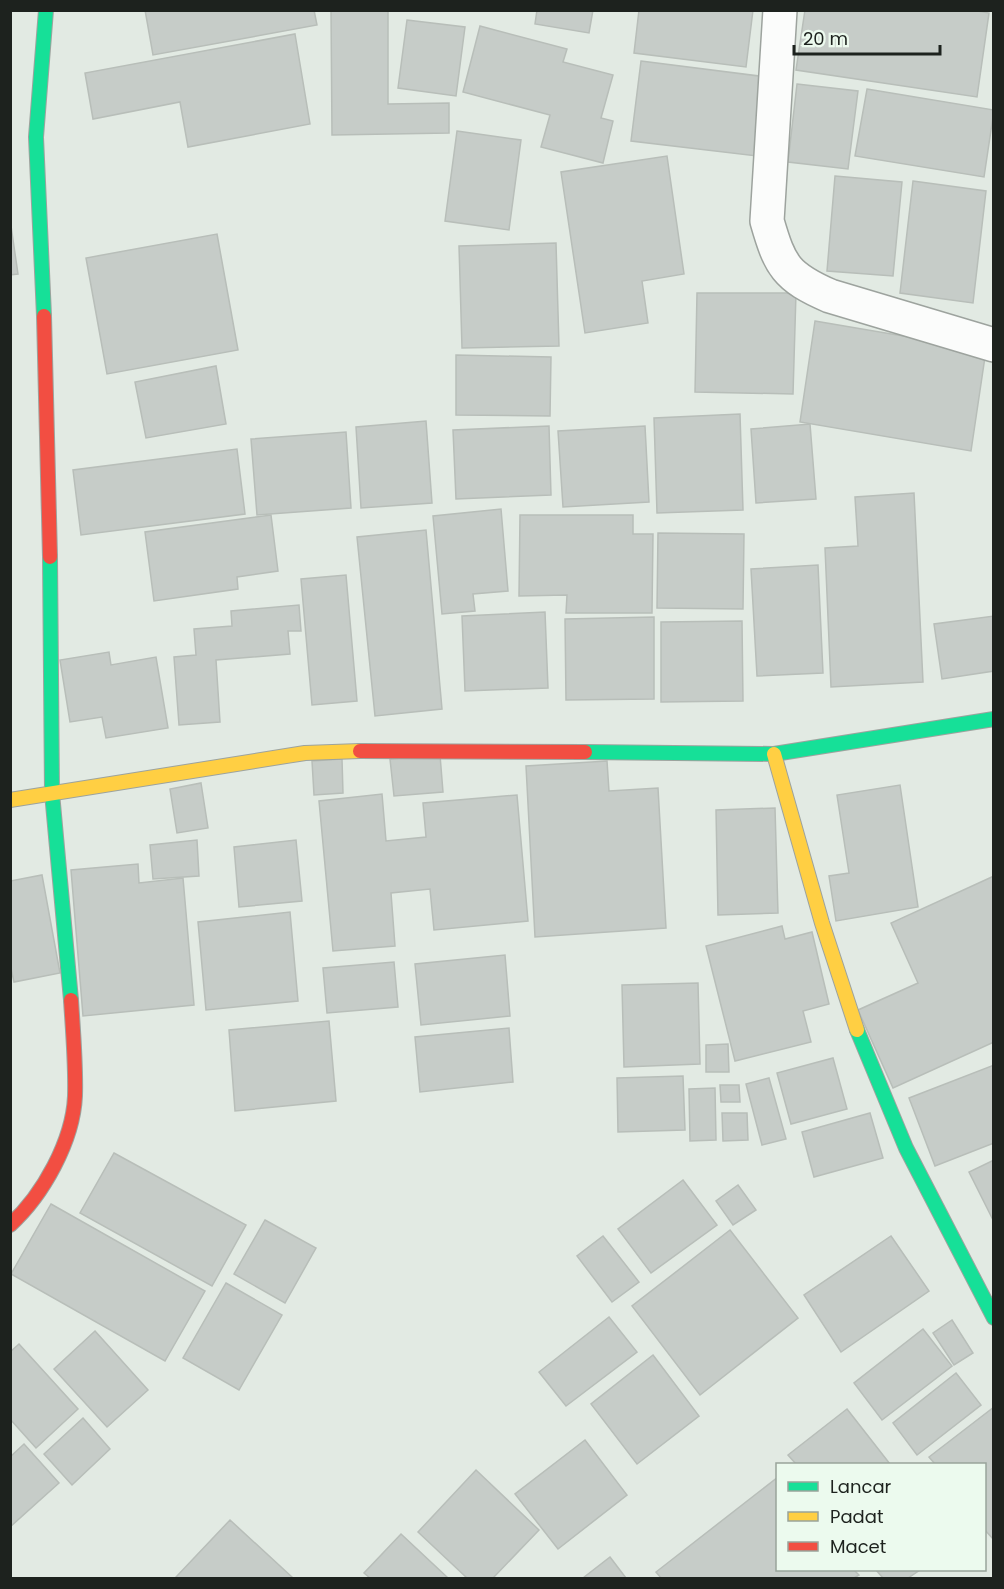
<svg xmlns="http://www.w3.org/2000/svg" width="1004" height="1589" font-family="Poppins,sans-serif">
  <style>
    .building { fill: #c6ccc8; stroke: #b8beb9; stroke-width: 1.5 }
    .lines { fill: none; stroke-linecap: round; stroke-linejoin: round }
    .street-casing { stroke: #9da39e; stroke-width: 36 }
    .fast-casing { stroke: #9da39e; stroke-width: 16 }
    .slow-casing { stroke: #9da39e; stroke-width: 16 }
    .jam-casing { stroke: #9da39e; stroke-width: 16 }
    .street { stroke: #fbfcfb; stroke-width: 33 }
    .fast { stroke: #16e098; stroke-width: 14 }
    .slow { stroke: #ffcf43; stroke-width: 14 }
    .jam { stroke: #f24e42; stroke-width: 14 }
  </style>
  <rect width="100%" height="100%" fill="#e2eae3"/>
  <g class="building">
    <polygon points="145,10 314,10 317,25 153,55"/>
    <polygon points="331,10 388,10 388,104 449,103 449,133 332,135"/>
    <polygon points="537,10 593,10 589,33 535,24"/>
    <polygon points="639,10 753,10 746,67 634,53"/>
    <polygon points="805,10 972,10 989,13 977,97 796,70"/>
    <polygon points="407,20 465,27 456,96 398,88"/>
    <polygon points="480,26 567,49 563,62 613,75 601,118 613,121 603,163 541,147 550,115 463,92"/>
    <polygon points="295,34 310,124 188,147 180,102 93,119 85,73"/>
    <polygon points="641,61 767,77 757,156 631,141"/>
    <polygon points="797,84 858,91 848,169 788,162"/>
    <polygon points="867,89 994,110 984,177 855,156"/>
    <polygon points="457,131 521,140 509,230 445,221"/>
    <polygon points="667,156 684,274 642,281 648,323 585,333 561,172"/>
    <polygon points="835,176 902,182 893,276 827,271"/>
    <polygon points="913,181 986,191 973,303 900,293"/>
    <polygon points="10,219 18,274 10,275"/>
    <polygon points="217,234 238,350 107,374 86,258"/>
    <polygon points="556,243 559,346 462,348 459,246"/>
    <polygon points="697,293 796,293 793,394 695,392"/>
    <polygon points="815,321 986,350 971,451 800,422"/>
    <polygon points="456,355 551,357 550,416 456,415"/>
    <polygon points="216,366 226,424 146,438 135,382"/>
    <polygon points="740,414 743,510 657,513 654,418"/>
    <polygon points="426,421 432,503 361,508 356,427"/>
    <polygon points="810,424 816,499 756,503 751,429"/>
    <polygon points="549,426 551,495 456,499 453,430"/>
    <polygon points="645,426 649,502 563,507 558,431"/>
    <polygon points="346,432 351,508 257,515 251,439"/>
    <polygon points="237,449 245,514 81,535 73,470"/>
    <polygon points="914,493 923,682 831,687 825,548 858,546 855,497"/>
    <polygon points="501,509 508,591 473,594 475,611 442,614 433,516"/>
    <polygon points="271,515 278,571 237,577 238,589 154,601 145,532"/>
    <polygon points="520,515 633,515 633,534 653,534 652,613 566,613 567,595 519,596"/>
    <polygon points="426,530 442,709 375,716 357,537"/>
    <polygon points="658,533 744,534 743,609 657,608"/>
    <polygon points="818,565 823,673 757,676 751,569"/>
    <polygon points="346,575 357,701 312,705 301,579"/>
    <polygon points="299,605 301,631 288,631 290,654 216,660 220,722 179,725 174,657 196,655 194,629 232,626 231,611"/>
    <polygon points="545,612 548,688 465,691 462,616"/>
    <polygon points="994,616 994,671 942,679 934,624"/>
    <polygon points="654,617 654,699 566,700 565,619"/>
    <polygon points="742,621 743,701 661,702 661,622"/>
    <polygon points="109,652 111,665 156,657 168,728 106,738 102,717 70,722 60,660"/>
    <polygon points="440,755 443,792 394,796 390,759"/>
    <polygon points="342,759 343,793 314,795 312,761"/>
    <polygon points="607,761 609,791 658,788 666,928 535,937 526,766"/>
    <polygon points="201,783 208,828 177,833 170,789"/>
    <polygon points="900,785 918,907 836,921 829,876 849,873 837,795"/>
    <polygon points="382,794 386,841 426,837 423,803 517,795 528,921 434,930 430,889 391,893 395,946 333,951 319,801"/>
    <polygon points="775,808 778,913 718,915 716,810"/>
    <polygon points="197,840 199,876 153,879 150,845"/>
    <polygon points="296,840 302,901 239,907 234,847"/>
    <polygon points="138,864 139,883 183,878 194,1005 83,1016 71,870"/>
    <polygon points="42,875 60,973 14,982 10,964 10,881"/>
    <polygon points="994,876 994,1042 893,1088 858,1010 918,983 891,923"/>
    <polygon points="290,912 298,1001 206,1010 198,922"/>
    <polygon points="782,926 785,939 812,932 829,1004 803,1011 811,1042 735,1061 706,946"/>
    <polygon points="505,955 510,1016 421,1025 415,964"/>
    <polygon points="394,962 398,1007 327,1013 323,968"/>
    <polygon points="698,983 700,1064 624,1067 622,985"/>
    <polygon points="329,1021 336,1101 235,1111 229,1030"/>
    <polygon points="509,1028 513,1082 420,1092 415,1037"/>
    <polygon points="728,1044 729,1072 706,1072 706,1045"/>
    <polygon points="833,1058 847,1109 791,1124 777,1073"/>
    <polygon points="994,1065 994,1143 935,1166 909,1098"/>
    <polygon points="683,1076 685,1130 618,1132 617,1078"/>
    <polygon points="769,1078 786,1139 762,1145 746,1084"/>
    <polygon points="720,1085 739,1085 740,1102 721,1102"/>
    <polygon points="715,1088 716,1140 690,1141 689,1089"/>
    <polygon points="722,1113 747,1113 748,1140 723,1141"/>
    <polygon points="870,1113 883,1158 814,1177 802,1132"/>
    <polygon points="114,1153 246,1225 212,1286 80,1213"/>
    <polygon points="994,1160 994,1222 969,1172"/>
    <polygon points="683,1180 717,1225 651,1273 618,1229"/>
    <polygon points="738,1185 756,1210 733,1225 716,1201"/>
    <polygon points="51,1204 205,1291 165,1361 11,1274"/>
    <polygon points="265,1220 316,1248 285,1303 234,1274"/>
    <polygon points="730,1230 798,1318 700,1395 632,1306"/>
    <polygon points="603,1236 639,1282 612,1302 577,1256"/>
    <polygon points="891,1236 929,1291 841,1352 804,1295"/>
    <polygon points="226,1283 282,1315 239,1390 183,1358"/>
    <polygon points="609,1317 637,1352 566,1406 539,1372"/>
    <polygon points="952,1320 973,1353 954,1365 933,1333"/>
    <polygon points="923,1329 952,1366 882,1420 854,1383"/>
    <polygon points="95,1331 148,1390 107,1427 54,1369"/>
    <polygon points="19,1344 78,1409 36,1448 10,1419 10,1352"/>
    <polygon points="653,1355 699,1416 637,1464 591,1404"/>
    <polygon points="956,1373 981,1405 917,1455 893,1423"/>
    <polygon points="994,1407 994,1540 984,1529 984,1464 935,1464 929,1457"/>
    <polygon points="847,1409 890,1464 796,1464 788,1455"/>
    <polygon points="83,1418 110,1449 72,1485 44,1454"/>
    <polygon points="585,1440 627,1495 558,1549 515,1494"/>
    <polygon points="24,1444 59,1483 10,1527 10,1457"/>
    <polygon points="476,1470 539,1530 493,1578 467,1578 418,1532"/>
    <polygon points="778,1477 778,1570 854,1570 859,1575 854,1578 661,1578 656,1572"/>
    <polygon points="230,1520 293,1578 178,1578 176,1577"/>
    <polygon points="401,1534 448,1578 370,1578 364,1573"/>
    <polygon points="610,1557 626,1578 583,1578"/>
    <polygon points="876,1570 920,1570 908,1578 883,1578"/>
  </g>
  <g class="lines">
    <g class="street-casing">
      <path id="street" d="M780 10 767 221C780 266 786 277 830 296L994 345"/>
    </g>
    <g class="fast-casing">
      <g id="fast">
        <polyline points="44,316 36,137 46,10"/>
        <polyline points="50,557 52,793 71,1000"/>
        <polyline points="585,752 774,754 994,719"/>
        <polyline points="857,1030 906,1148 994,1318"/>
      </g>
    </g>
    <g class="slow-casing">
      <g id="slow">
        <polyline points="774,754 822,923 857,1030"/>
        <polyline points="10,800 305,753 360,751"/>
      </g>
    </g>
    <g class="jam-casing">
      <g id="jam">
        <polyline points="44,316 50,557"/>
        <polyline points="360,751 585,752"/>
        <path d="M10 1225C43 1195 73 1141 75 1096 76 1065 73 1032 71 1000"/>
      </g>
    </g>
    <use href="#street" class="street"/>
    <use href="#fast" class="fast"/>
    <use href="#slow" class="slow"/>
    <use href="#jam" class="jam"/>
  </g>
  <rect width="1004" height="1589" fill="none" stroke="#1d221e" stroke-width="24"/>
  <rect x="776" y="1463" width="210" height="108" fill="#ecfaee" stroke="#99a49b" stroke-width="1.5"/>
  <rect x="788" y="1482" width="30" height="9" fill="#16e098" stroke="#99a49b" stroke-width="1.5"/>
  <text x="830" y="1493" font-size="18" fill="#1d221e">Lancar</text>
  <rect x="788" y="1512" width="30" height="9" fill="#ffcf43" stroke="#99a49b" stroke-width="1.5"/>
  <text x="830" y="1523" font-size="18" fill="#1d221e">Padat</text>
  <rect x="788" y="1542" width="30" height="9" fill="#f24e42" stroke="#99a49b" stroke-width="1.5"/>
  <text x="830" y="1553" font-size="18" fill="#1d221e">Macet</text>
  <path d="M794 45v9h146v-9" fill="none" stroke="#1d221e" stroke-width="3"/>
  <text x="803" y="45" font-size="18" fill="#1d221e" stroke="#ecfaee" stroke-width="4.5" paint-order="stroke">20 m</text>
</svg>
